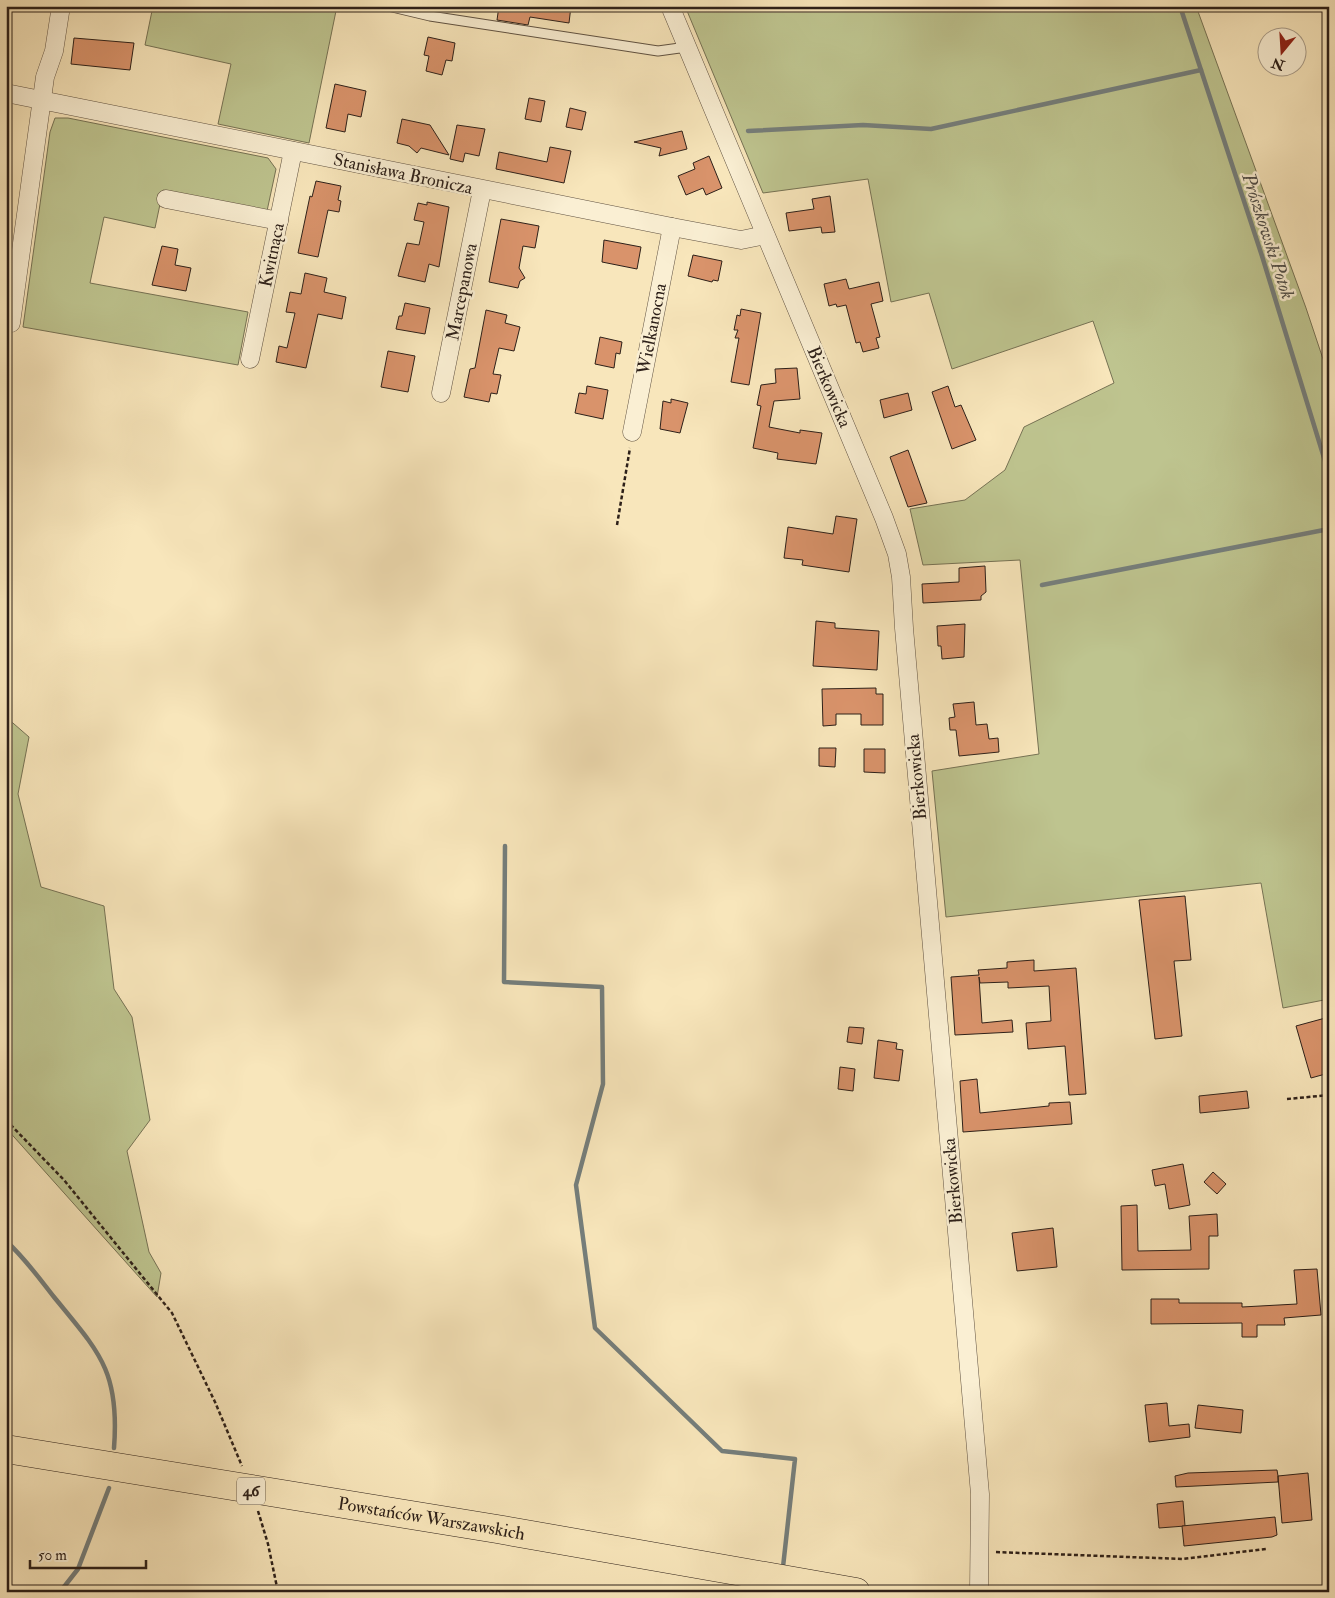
<svg xmlns="http://www.w3.org/2000/svg" width="1335" height="1598" font-family="'IM FELL Double Pica',serif">
  <style>
    .green { fill: #bec48f; stroke: #767254 }
    .lines { fill: none; stroke-linecap: round; stroke-linejoin: round }
    .stream { stroke: #757e7b; stroke-width: 4.5 }
    .building { fill: #d9936b; stroke: #2d2019 }
    .lane-casing { stroke: #605242; stroke-width: 11 }
    .street-casing { stroke: #605242; stroke-width: 19 }
    .primary-casing { stroke: #2d2019; stroke-width: 29 }
    .path { stroke: #2d2019; stroke-width: 2.5; stroke-dasharray: 4 2.5; stroke-linecap: butt }
    .lane { stroke: #faefd3; stroke-width: 9 }
    .street { stroke: #faefd3; stroke-width: 18 }
    .primary { stroke: #f8e6bb; stroke-width: 28 }
    .labels { text-anchor: middle; dominant-baseline: central; stroke-width: 5; stroke-linejoin: round; paint-order: stroke }
    .shield { fill: #faefd3; stroke: #6a5e51; stroke-width: 1 }
    .shield-label { font-size: 16px; font-weight: bold; fill: #2d2019 }
    .street-label { font-size: 18px; fill: #2d2019; stroke: #faefd3 }
    .water-label { font-size: 19px; font-style: italic; fill: #514f4a; stroke: #faefd3 }
  </style>
  <rect width="100%" height="100%" fill="#f8e6bb"/>
  <filter id="stains"><feTurbulence type="fractalNoise" baseFrequency=".004" numOctaves="4"/><feColorMatrix values="0 0 0 0 .2 0 0 0 0 .09 0 0 0 0 .02 0 0 0 .5 -.17"/></filter>
  <radialGradient id="worn" r=".72"><stop offset=".6" stop-color="#630" stop-opacity="0"/><stop offset="1" stop-color="#630" stop-opacity=".3"/></radialGradient>
  <g class="green">
    <polygon points="153,6 337,6 309,143 218,124 231,64 145,45"/>
    <polygon points="685,6 1196,6 1306,308 1329,377 1329,999 1283,1008 1261,883 946,917 932,771 1039,754 1020,560 923,565 910,509 965,500 1005,470 1024,427 1114,383 1093,321 952,369 929,293 891,302 868,179 763,193"/>
    <polygon points="55,118 68,118 268,158 276,169 267,211 163,190 155,228 104,217 90,283 248,312 238,365 23,327 50,132"/>
    <polygon points="6,717 29,737 18,794 41,887 104,906 114,989 132,1017 150,1120 127,1151 149,1252 161,1273 157,1297 6,1128"/>
  </g>
  <g class="lines">
    <g class="stream">
      <polyline points="1180,6 1262,256 1329,474"/>
      <polyline points="748,131 863,125 931,129 1201,70"/>
      <polyline points="1042,585 1329,529"/>
      <polyline points="505,846 504,982 602,987 603,1084 576,1185 595,1328 722,1451 795,1459 783,1567"/>
      <path d="M6 1241C24 1257 39 1278 54 1297 99 1352 120 1371 114 1448"/>
      <polyline points="60,1592 78,1569 109,1488"/>
    </g>
  </g>
  <g class="building">
    <polygon points="499,6 571,6 569,23 530,17 528,25 497,20"/>
    <polygon points="428,37 455,43 452,61 446,60 442,75 426,71 429,56 424,55"/>
    <polygon points="74,38 134,43 130,70 71,64"/>
    <polygon points="335,84 366,91 361,117 348,114 345,132 326,128"/>
    <polygon points="529,98 545,101 541,122 525,119"/>
    <polygon points="570,108 586,112 582,130 566,127"/>
    <polygon points="402,119 430,125 449,155 421,148 417,153 409,146 397,143"/>
    <polygon points="457,125 485,129 479,156 465,153 463,162 450,159"/>
    <polygon points="682,131 687,149 659,156 661,148 634,142"/>
    <polygon points="550,147 571,151 564,183 496,169 499,152 547,162"/>
    <polygon points="709,156 722,188 706,195 703,188 686,195 678,176 695,169 693,163"/>
    <polygon points="316,181 341,186 338,200 341,201 339,212 328,210 318,257 298,253 310,196 312,197"/>
    <polygon points="830,196 835,232 822,233 821,227 789,231 786,213 814,209 812,199"/>
    <polygon points="427,202 449,207 439,267 429,264 425,282 398,276 407,243 419,245 424,222 414,220 418,203 427,205"/>
    <polygon points="501,219 539,226 535,248 523,246 519,268 525,278 520,281 518,288 489,282"/>
    <polygon points="604,240 641,247 637,269 602,262"/>
    <polygon points="162,246 178,249 175,265 191,268 186,291 152,285"/>
    <polygon points="693,255 722,261 718,281 713,280 712,282 688,276"/>
    <polygon points="305,273 327,278 324,292 346,297 342,319 318,314 306,368 276,362 279,346 287,348 295,313 286,312 290,292 301,294"/>
    <polygon points="846,279 849,289 879,282 883,301 871,304 880,337 876,338 879,348 863,352 860,342 856,343 846,305 837,307 836,304 829,306 824,284"/>
    <polygon points="405,303 430,308 425,334 396,329 399,316 402,316"/>
    <polygon points="741,309 761,313 749,385 731,382 739,338 735,338 738,330 734,330 737,315 740,316"/>
    <polygon points="486,310 507,315 505,323 520,327 514,351 499,348 493,374 501,375 497,394 491,393 489,402 464,397 470,369 475,368"/>
    <polygon points="600,337 622,342 620,354 616,353 614,368 595,364"/>
    <polygon points="388,351 415,356 408,392 381,387"/>
    <polygon points="797,368 800,399 774,401 769,427 800,433 800,430 822,433 816,464 777,459 778,453 753,448 761,406 757,405 761,385 776,383 775,369"/>
    <polygon points="587,386 608,390 603,419 575,413 579,393 586,394"/>
    <polygon points="948,386 955,407 961,405 976,440 952,449 932,392"/>
    <polygon points="908,393 912,410 884,418 880,400"/>
    <polygon points="671,399 688,403 680,433 660,429 663,401 671,403"/>
    <polygon points="908,450 927,503 908,507 890,457"/>
    <polygon points="836,516 857,519 849,572 802,565 803,560 784,558 788,527 833,534"/>
    <polygon points="985,566 986,592 981,596 981,600 923,603 922,584 959,582 959,568"/>
    <polygon points="816,621 835,623 835,628 879,631 877,670 813,666"/>
    <polygon points="965,624 964,657 942,659 941,646 938,646 937,626"/>
    <polygon points="876,688 876,694 883,694 883,725 861,725 861,714 836,714 836,725 823,726 822,689"/>
    <polygon points="974,702 976,725 987,724 989,739 998,738 999,752 959,756 956,730 950,730 949,718 955,717 953,704"/>
    <polygon points="819,748 836,748 835,767 819,766"/>
    <polygon points="864,749 885,749 885,773 864,772"/>
    <polygon points="1185,896 1191,960 1174,961 1182,1036 1155,1039 1139,900"/>
    <polygon points="1034,960 1034,971 1076,968 1086,1094 1069,1095 1065,1046 1028,1049 1026,1023 1051,1021 1049,986 1008,988 1008,982 980,983 979,977 982,1023 1012,1020 1013,1032 955,1035 951,977 979,975 978,970 1007,968 1007,962"/>
    <polygon points="1329,1017 1329,1073 1311,1078 1296,1026"/>
    <polygon points="849,1027 864,1028 862,1044 847,1042"/>
    <polygon points="878,1040 897,1043 896,1049 903,1050 899,1081 874,1078"/>
    <polygon points="840,1067 855,1069 853,1091 838,1089"/>
    <polygon points="977,1079 980,1113 1049,1106 1049,1103 1070,1102 1072,1124 963,1132 960,1081"/>
    <polygon points="1247,1091 1249,1108 1200,1113 1199,1096"/>
    <polygon points="1183,1164 1190,1205 1169,1209 1165,1184 1155,1186 1152,1170"/>
    <polygon points="1213,1172 1226,1184 1217,1194 1204,1182"/>
    <polygon points="1137,1205 1138,1251 1191,1250 1189,1216 1217,1214 1218,1236 1209,1236 1209,1269 1122,1270 1121,1206"/>
    <polygon points="1053,1228 1057,1267 1017,1271 1012,1233"/>
    <polygon points="1317,1269 1321,1315 1284,1318 1285,1325 1257,1325 1257,1337 1242,1337 1242,1323 1151,1324 1151,1299 1179,1299 1179,1303 1242,1303 1242,1307 1297,1304 1294,1270"/>
    <polygon points="1167,1403 1169,1426 1189,1424 1190,1437 1149,1442 1145,1405"/>
    <polygon points="1198,1405 1243,1410 1241,1433 1195,1428"/>
    <polygon points="1277,1470 1278,1476 1308,1473 1312,1520 1282,1523 1278,1476 1278,1482 1176,1487 1175,1476 1188,1473"/>
    <polygon points="1183,1501 1185,1526 1159,1528 1157,1504"/>
    <polygon points="1275,1517 1277,1535 1272,1537 1184,1546 1182,1526"/>
  </g>
  <g class="lines">
    <g class="lane-casing">
      <polyline id="lane" points="388,6 430,16 658,51 687,47"/>
    </g>
    <g class="street-casing">
      <g id="street">
        <polyline points="670,6 884,518 897,554 901,577 904,628 980,1494 979,1592"/>
        <polyline points="6,93 672,227 741,240 765,235"/>
        <polyline points="166,199 279,221"/>
        <polyline points="11,323 45,77 54,51 61,6"/>
        <polyline points="250,359 293,151"/>
        <polyline points="441,393 482,190"/>
        <polyline points="632,432 672,227"/>
      </g>
    </g>
    <g class="primary-casing">
      <g id="primary">
        <path id="s1" d="M6 1449 497 1529 856 1592"/>
      </g>
    </g>
    <g class="path">
      <polyline points="617,525 630,448"/>
      <polyline points="1287,1099 1329,1095"/>
      <polyline points="6,1120 64,1180 172,1313 215,1402 242,1466"/>
      <polyline points="258,1511 268,1544 278,1592"/>
      <polyline points="996,1552 1182,1559 1266,1549"/>
    </g>
    <use href="#lane" class="lane"/>
    <use href="#street" class="street"/>
    <use href="#primary" class="primary"/>
  </g>
  <g class="labels">
    <rect class="shield" x="237" y="1477.5" width="28" height="27" rx="4"/>
    <g class="shield-label">
      <text x="251" y="1491">46</text>
    </g>
    <g class="street-label">
      <text transform="translate(403 174) rotate(12)">Stanisława Bronicza</text>
      <text transform="translate(272 255) rotate(-78)">Kwitnąca</text>
      <text transform="translate(462 292) rotate(-79)">Marcepanowa</text>
      <text transform="translate(652 329) rotate(-79)">Wielkanocna</text>
      <text transform="translate(829 387) rotate(67)">Bierkowicka</text>
      <text transform="translate(917 777) rotate(-95)">Bierkowicka</text>
      <text transform="translate(953 1181) rotate(-95)">Bierkowicka</text>
      <text stroke="none"><textPath href="#s1" startOffset="431">Powstańców Warszawskich</textPath></text>
    </g>
    <g class="water-label">
      <text transform="translate(1268 236) rotate(72)">Prószkowski Potok</text>
    </g>
  </g>
  <rect width="1335" height="1598" fill="none" stroke="#f8e6bb" stroke-width="25"/>
  <rect x="8" y="8" width="1320" height="1583" fill="none" stroke="#2d2019" stroke-width="2.5"/>
  <rect x="12" y="12" width="1310" height="1573" fill="none" stroke="#2d2019"/>
  <g transform="translate(1282 52) rotate(198)"><circle r="24" fill="#faefd3" stroke="#a89c89"/>
  <path d="M0-4L9 19L0 12L-9 19Z" fill="#8f2418"/>
  <text y="-8" font-size="14" font-weight="bold" text-anchor="middle" fill="#2d2019">N</text>
  </g>
  <path d="M30 1560v8h116v-8" fill="none" stroke="#2d2019" stroke-width="2.5"/>
  <text x="38" y="1560" font-size="15" fill="#2d2019" stroke="#faefd3" stroke-width="4" paint-order="stroke">50 m</text>
  <rect width="100%" height="100%" filter="url(#stains)"/>
  <rect width="100%" height="100%" fill="url(#worn)"/>
</svg>
